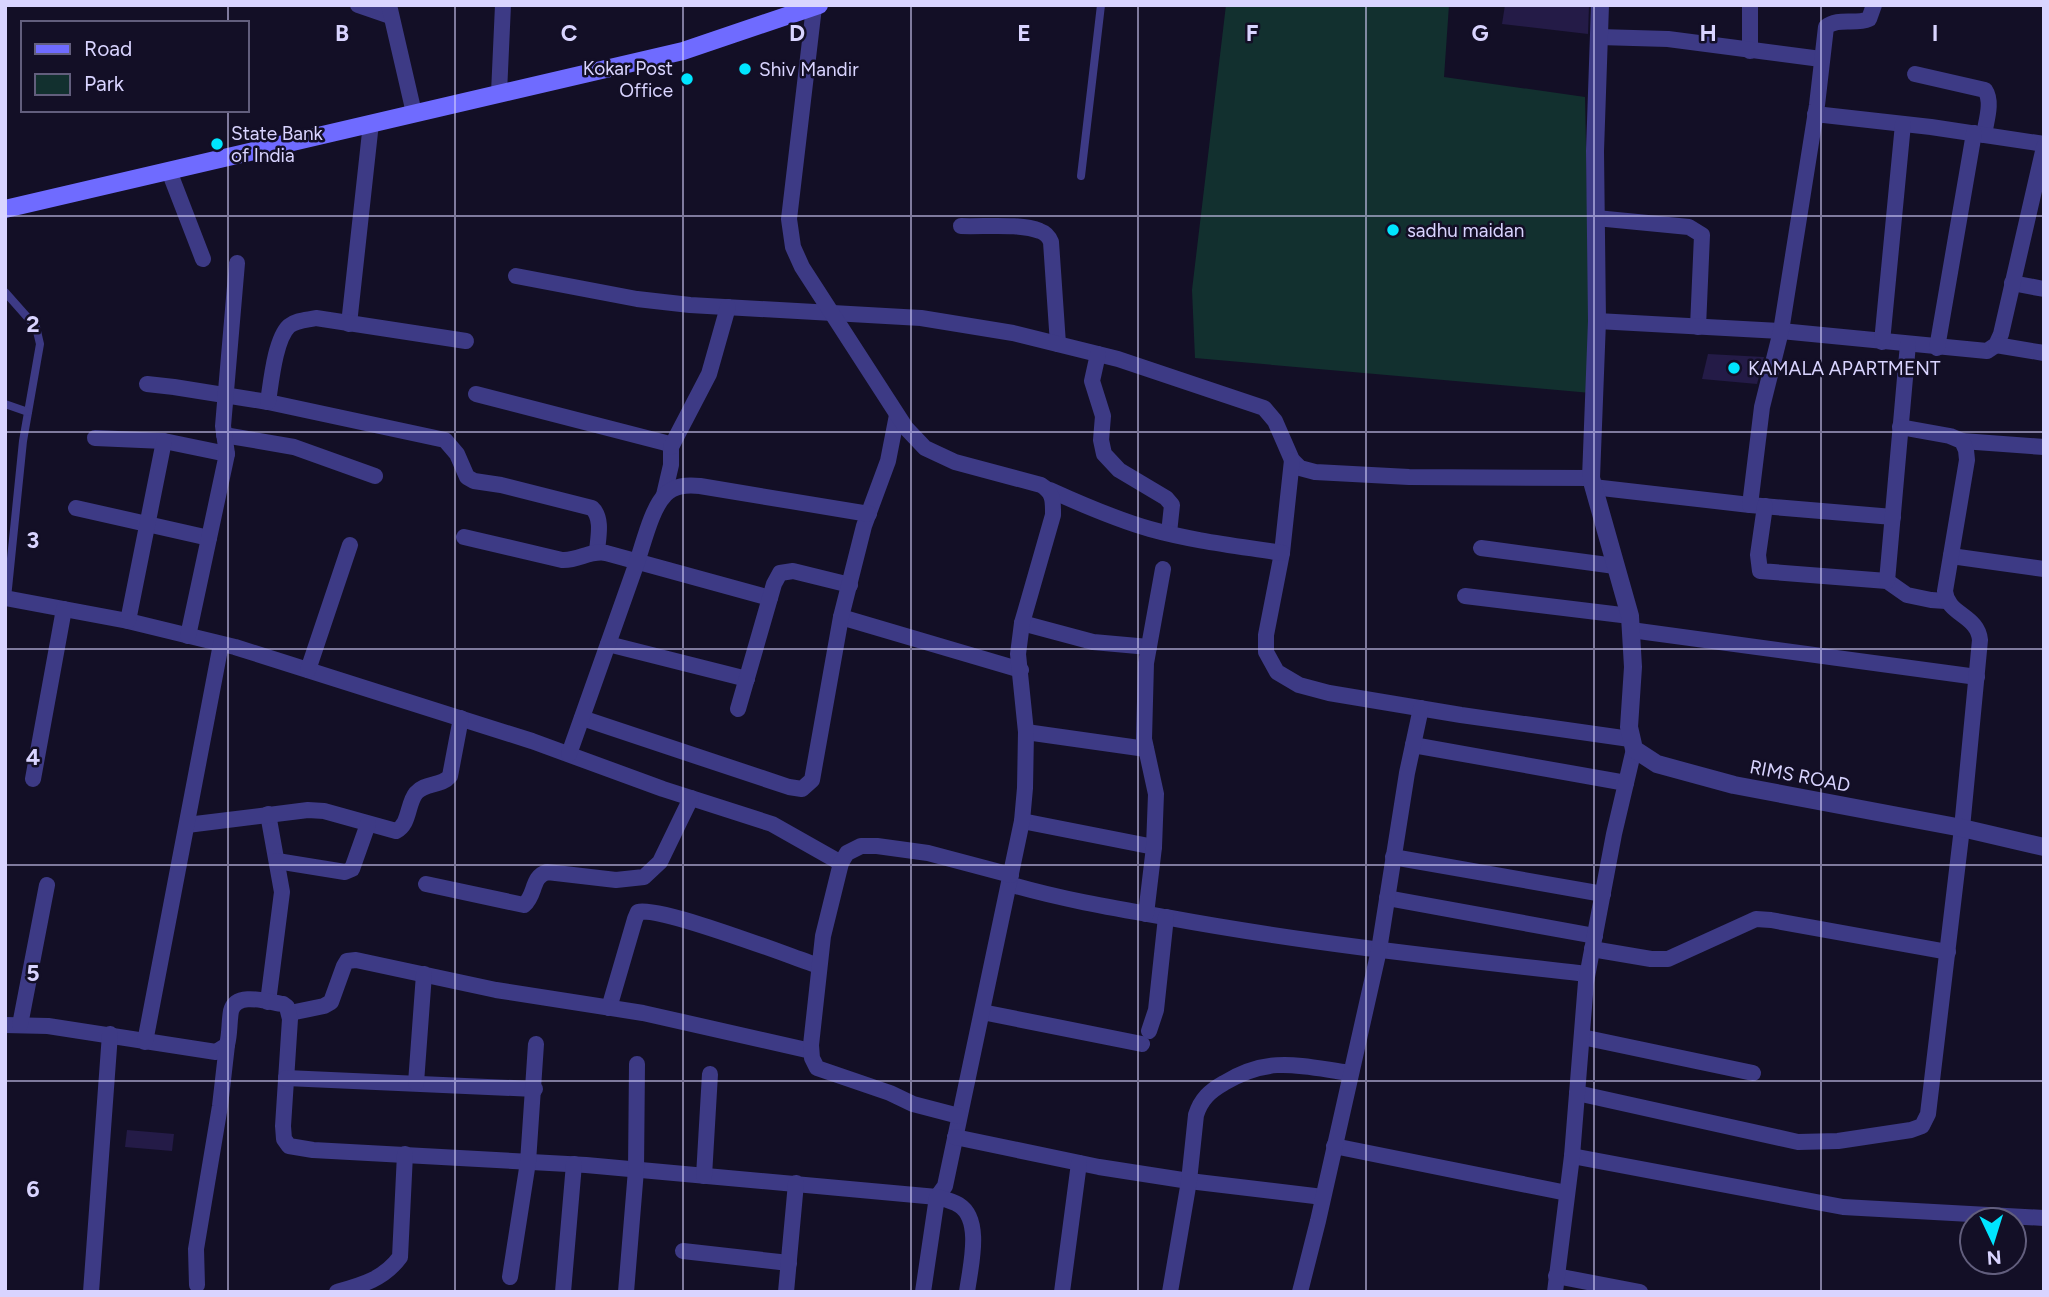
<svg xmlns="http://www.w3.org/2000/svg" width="2049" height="1297" font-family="Figtree,sans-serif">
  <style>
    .green { fill: #12302f }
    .building { fill: #241b47 }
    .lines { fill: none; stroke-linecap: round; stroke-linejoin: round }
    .service { stroke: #3d3a85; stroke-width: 8 }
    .minor { stroke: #3d3a85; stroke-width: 16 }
    .tertiary { stroke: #3d3a85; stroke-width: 18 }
    .secondary { stroke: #6f6bff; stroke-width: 18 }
    .grid { fill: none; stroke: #d9d4ff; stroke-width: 2; stroke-opacity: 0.55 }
    .poi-dot { fill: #00e5ff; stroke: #130f26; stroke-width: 2.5 }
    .labels { text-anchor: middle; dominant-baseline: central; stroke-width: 5; stroke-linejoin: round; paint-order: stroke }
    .poi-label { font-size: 19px; fill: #d9d4ff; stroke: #130f26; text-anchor: start }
    .street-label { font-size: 19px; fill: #d9d4ff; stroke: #130f26 }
    .grid-label { font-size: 23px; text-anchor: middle; font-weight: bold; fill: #d9d4ff; stroke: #130f26; stroke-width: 5; stroke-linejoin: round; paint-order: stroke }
  </style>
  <rect width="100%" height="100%" fill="#130f26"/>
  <polygon class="green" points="1226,5 1449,5 1444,77 1585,97 1591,393 1195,358 1192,290"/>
  <g class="building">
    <polygon points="1505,5 1589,5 1588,34 1502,24"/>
    <polygon points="1708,354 1764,357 1757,384 1702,379"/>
    <polygon points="127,1130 174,1134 172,1151 125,1147"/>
  </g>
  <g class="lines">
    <g class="service">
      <polyline points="1081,176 1101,5"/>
      <polyline points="5,292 36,327 40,344 23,441 7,598"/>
      <polyline points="5,404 28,412"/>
    </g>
    <g class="minor">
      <polyline points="358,5 390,16"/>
      <polyline points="389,5 414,113"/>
      <polyline points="1750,5 1750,51"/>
      <polyline points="1599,37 1668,39 1821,59"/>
      <path d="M1915 74 1985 90C1993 102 1986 121 1984 135"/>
      <polyline points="499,93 503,5"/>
      <polyline points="1815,114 1931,127 2044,144"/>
      <polyline points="169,171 203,259"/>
      <polyline points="1596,218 1689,227 1702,235 1698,327"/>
      <path d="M961 226C984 227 1020 223 1040 231 1046 233 1049 237 1051 242L1058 344"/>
      <polyline points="516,276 637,299 690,305 921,318 1013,333 1118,359 1264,408 1275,421 1292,460 1300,468 1315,472 1409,477 1591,478"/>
      <polyline points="2012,283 2044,289"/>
      <polyline points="1597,321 1781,331 1987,351 1996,345 2001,334 2044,147"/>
      <polyline points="349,324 371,123"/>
      <polyline points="1882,342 1903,124"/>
      <polyline points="1996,345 2044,353"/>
      <polyline points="1937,348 1974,133"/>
      <polyline points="1098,354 1092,381 1103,416 1101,440 1104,454 1119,470 1166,498 1172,505 1169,533"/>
      <path d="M147 384 174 387 268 402 445 440 457 454 467 477 474 481 501 485 592 508C603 518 598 538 597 551"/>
      <polyline points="476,394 666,443 671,447 671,465 664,495"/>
      <path d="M268 402C271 383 275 339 289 326 296 320 307 320 316 318L466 341"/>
      <polyline points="224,435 294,447 375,476"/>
      <polyline points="95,438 164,441 227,454"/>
      <polyline points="1962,441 2044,447"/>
      <polyline points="671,447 709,374 728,307"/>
      <polyline points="1292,460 1282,553 1266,635 1266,652 1277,672 1299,685 1329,693 1461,715 1630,739"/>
      <polyline points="1593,487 1750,505 1893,517"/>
      <path d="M1050 490C1083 505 1115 519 1150 529 1193 541 1238 546 1282 553"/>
      <path d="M1750 505 1762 407 1781 331 1817 105 1826 27C1838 17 1855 25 1869 19L1874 5"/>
      <polyline points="1765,506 1758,555 1760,571 1887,581 1907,595 1931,600 1946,601"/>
      <polyline points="76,508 209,538"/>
      <path d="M464 537 562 560C579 561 589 550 606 553L770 598"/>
      <polyline points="1481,548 1615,566"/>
      <polyline points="1951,556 2044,569"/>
      <polyline points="1887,581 1908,344"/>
      <polyline points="1465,596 1630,616"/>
      <polyline points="5,598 128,621 235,647 532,741 663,789 772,824 841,863"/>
      <polyline points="841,617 1021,670"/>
      <polyline points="128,621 164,441"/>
      <polyline points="1022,623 1093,642 1149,647"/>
      <polyline points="1631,630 1977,677"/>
      <polyline points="188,636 227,454 223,426 237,263"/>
      <polyline points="608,644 747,679"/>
      <polyline points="308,670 350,545"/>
      <polyline points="738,709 774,584 780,573 793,571 850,585"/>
      <polyline points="582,718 789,787 802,789 812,780 841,617 864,526 888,461 897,415"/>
      <polyline points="1026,732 1146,749"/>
      <polyline points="1413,745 1626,783"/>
      <path d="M569 754C591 691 614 628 636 565 643 546 651 509 665 495 674 485 687 485 700 486L869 514"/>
      <polyline points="33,779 64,609"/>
      <polyline points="268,814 282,892 268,1002"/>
      <polyline points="1022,821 1154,847"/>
      <path d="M187 825 308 810 324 811 396 831C410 824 407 804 416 793 425 782 441 787 450 776L461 718"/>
      <polyline points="1393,857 1603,894"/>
      <polyline points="277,861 345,872 352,869 368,824"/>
      <path d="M426 884 524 905C536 895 531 877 547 872L616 880 644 877 660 862 691 798"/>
      <path d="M1009 884C1060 899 1113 908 1165 917 1305 943 1446 958 1587 974"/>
      <polyline points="1387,898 1595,936"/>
      <polyline points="1146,914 1154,847 1156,794 1144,739 1146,663 1163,569"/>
      <polyline points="1592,949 1651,959 1668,959 1756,919 1771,920 1948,952"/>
      <path d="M609 1008 635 919 638 912C661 906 789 956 819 966"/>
      <polyline points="982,1012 1142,1044"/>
      <polyline points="290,1013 324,1006 331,1002 344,966 347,961 356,960 496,990 643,1013 811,1051"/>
      <path d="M5 1025 48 1026 216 1052 227 1045C230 1034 229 1022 231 1011 236 991 268 1002 283 1004L287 1007 290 1019 283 1126 284 1139 289 1146 313 1150 586 1165 937 1197 945 1186 1022 821 1025 788 1026 732 1018 654 1022 623 1053 515C1053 501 1054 493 1041 485L955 462 925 448 906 428 802 267 793 247 789 219 814 7"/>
      <polyline points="20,1025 47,885"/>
      <polyline points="1149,1031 1156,1010 1166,917"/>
      <polyline points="1582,1037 1753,1073"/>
      <polyline points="145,1042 221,644"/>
      <polyline points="286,1078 535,1089"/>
      <polyline points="416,1083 424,974"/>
      <path d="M1577 1093 1798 1142 1838 1141 1911 1130 1922 1126 1928 1114 1962 828 1980 640C1978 615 1947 615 1945 591L1967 460 1966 450 1962 441 1950 436 1900 427"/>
      <polyline points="959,1116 913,1104 890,1093 817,1068 812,1058 811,1045 823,936 841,863 847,853 861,846 877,846 928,853 1011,875"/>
      <polyline points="955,1137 1099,1167 1189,1181 1323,1197"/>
      <polyline points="1334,1146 1567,1193"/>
      <polyline points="1572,1156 1843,1207 2044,1218"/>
      <polyline points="704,1176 710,1074"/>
      <polyline points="683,1251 789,1263"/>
      <polyline points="1556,1276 1640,1292"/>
      <polyline points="510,1277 528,1162 536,1044"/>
      <polyline points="197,1285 196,1249 220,1106 227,1045"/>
      <polyline points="91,1292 110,1034"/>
      <path d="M337 1292C362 1285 384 1279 400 1257L405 1154"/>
      <polyline points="563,1292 574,1164"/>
      <polyline points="626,1292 636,1170 637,1064"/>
      <polyline points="786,1292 796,1183"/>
      <path d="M923 1292 937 1197C944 1199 953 1201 959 1205 983 1220 970 1268 967 1292"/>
      <polyline points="1062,1292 1079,1163"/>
      <path d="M1170 1292 1189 1181 1196 1115C1201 1099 1210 1091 1224 1083 1270 1055 1300 1066 1350 1073"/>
      <polyline points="1300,1292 1318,1221 1379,950 1407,773 1421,708"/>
      <polyline points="1555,1292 1572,1156 1586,982 1614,834 1634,749"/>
    </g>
    <polyline class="tertiary" points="1600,5 1595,151 1597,321 1591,478 1630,616 1633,667 1629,727 1634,749 1657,764 1734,785 1962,828 2044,847"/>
    <polyline class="secondary" points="5,209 683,51 819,5"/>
  </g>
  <path class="grid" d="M228 5V23M455 5V1292M683 5V1292M911 5V1292M1138 5V1292M1366 5V1292M1594 5V1292M1821 5V1292M228 110V1292M5 216H2044M5 432H2044M5 649H2044M5 865H2044M5 1081H2044"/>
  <g class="poi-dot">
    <circle cx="745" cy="69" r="7"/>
    <circle cx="687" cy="79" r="7"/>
    <circle cx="217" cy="144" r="7"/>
    <circle cx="1393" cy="230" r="7"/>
    <circle cx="1734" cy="368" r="7"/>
  </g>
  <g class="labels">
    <g class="poi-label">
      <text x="673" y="68" text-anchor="end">Kokar Post<tspan x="673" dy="22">Office</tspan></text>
      <text x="759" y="69">Shiv Mandir</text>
      <text x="231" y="133">State Bank<tspan x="231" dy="22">of India</tspan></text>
      <text x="1407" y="230">sadhu maidan</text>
      <text x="1748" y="368">KAMALA APARTMENT</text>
    </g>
    <g class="street-label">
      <text transform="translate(1800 776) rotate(11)">RIMS ROAD</text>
    </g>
  </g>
  <g class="grid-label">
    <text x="342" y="41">B</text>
    <text x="569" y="41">C</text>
    <text x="797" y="41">D</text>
    <text x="1024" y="41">E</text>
    <text x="1252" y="41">F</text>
    <text x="1480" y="41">G</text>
    <text x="1708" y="41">H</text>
    <text x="1935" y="41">I</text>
    <text x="33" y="332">2</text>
    <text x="33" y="548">3</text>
    <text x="33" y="765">4</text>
    <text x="33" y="981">5</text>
    <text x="33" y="1197">6</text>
  </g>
  <rect width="2049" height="1297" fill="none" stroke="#d9d4ff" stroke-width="14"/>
  <rect x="21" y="21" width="228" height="91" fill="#130f26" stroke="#625e7d" stroke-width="2"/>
  <rect x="35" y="44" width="35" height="10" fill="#6f6bff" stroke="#625e7d" stroke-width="2"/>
  <text x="84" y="56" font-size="21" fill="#d9d4ff">Road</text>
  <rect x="35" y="74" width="35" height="21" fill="#12302f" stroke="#625e7d" stroke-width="2"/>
  <text x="84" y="91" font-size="21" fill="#d9d4ff">Park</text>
  <g transform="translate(1993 1241) rotate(176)"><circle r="33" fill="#130f26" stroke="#625e7d" stroke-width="2"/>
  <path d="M0-5L12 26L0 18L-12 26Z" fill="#00e5ff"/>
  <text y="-10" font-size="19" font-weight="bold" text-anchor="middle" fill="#d9d4ff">N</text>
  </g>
</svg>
